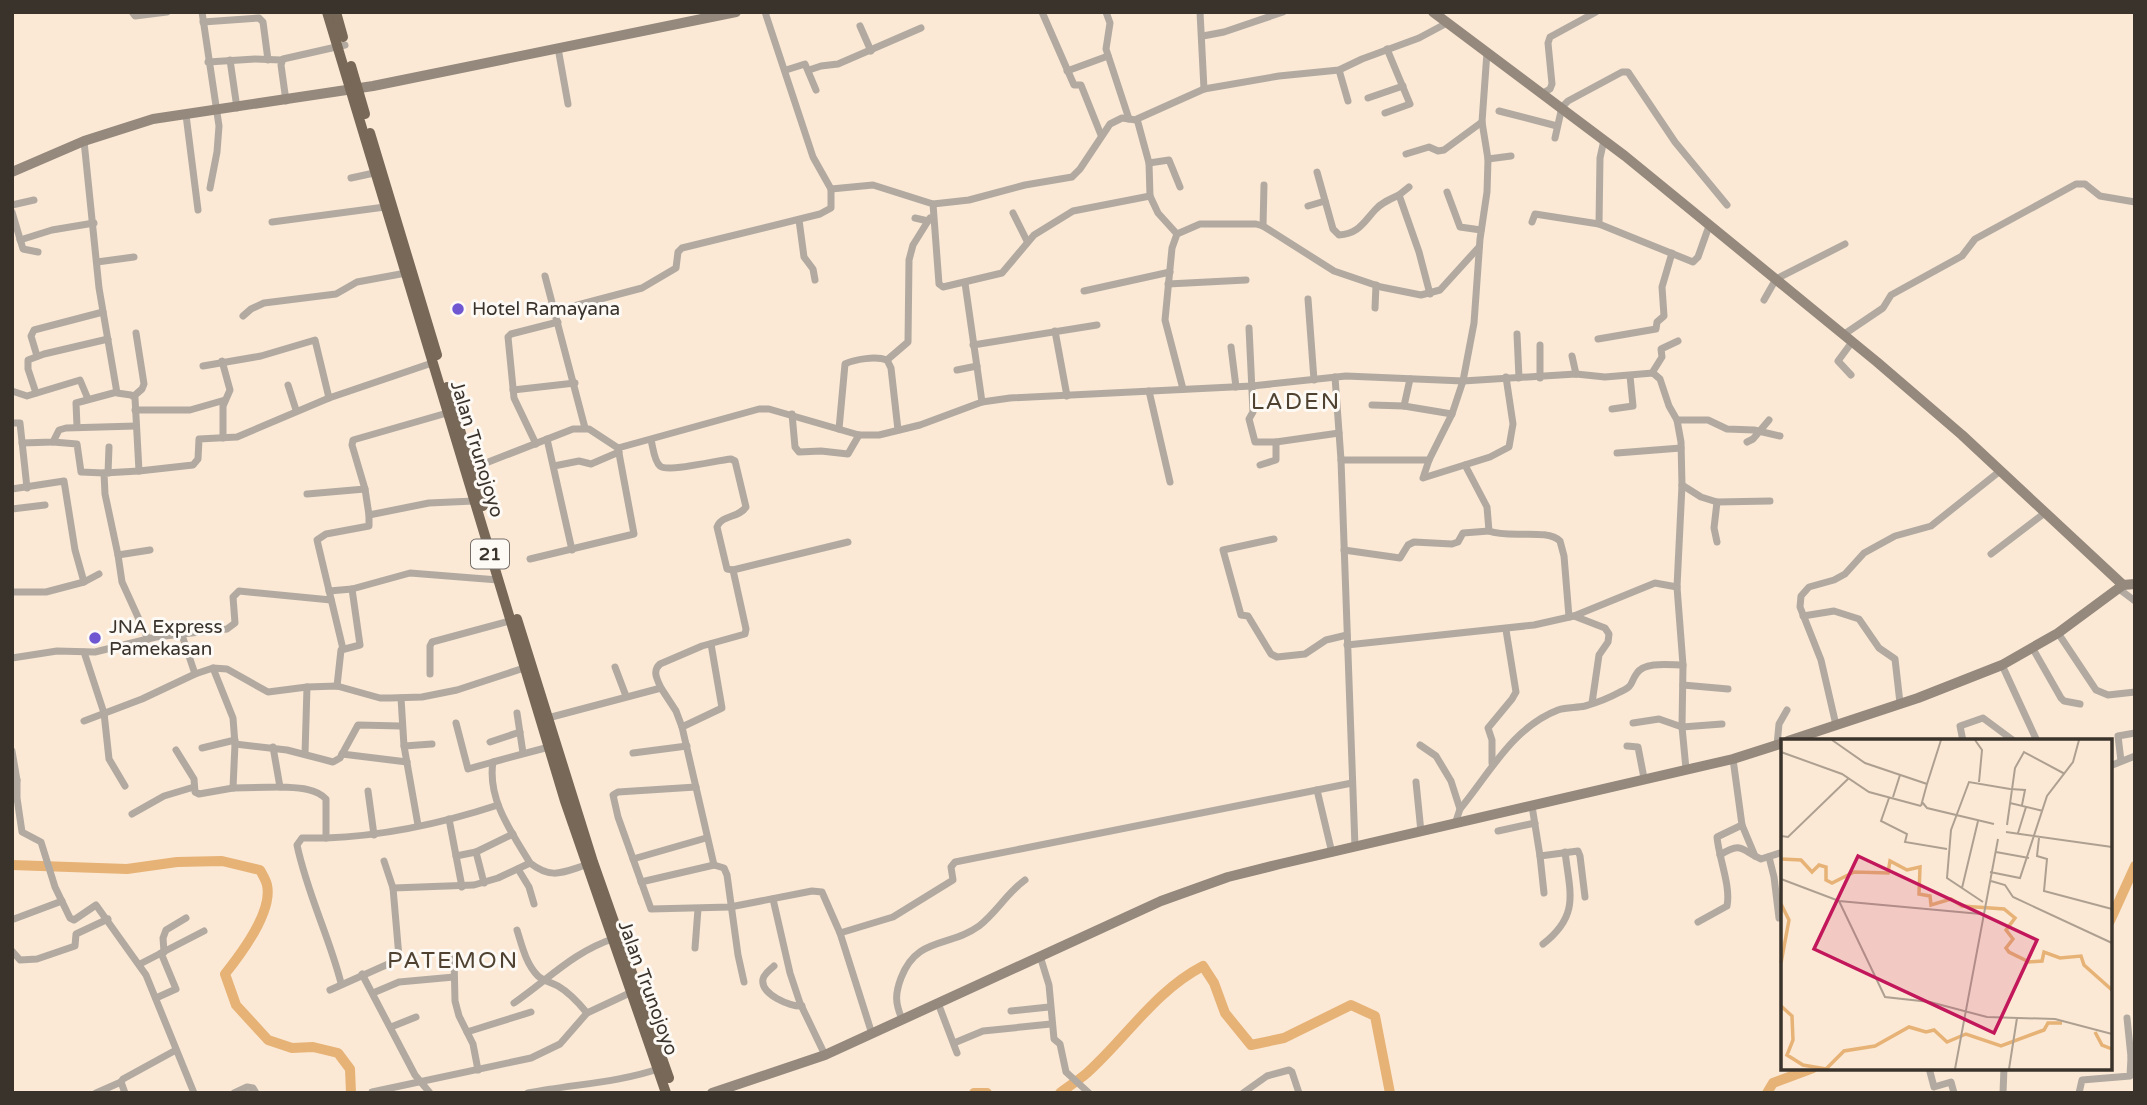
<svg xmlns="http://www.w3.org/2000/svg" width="2147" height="1105" font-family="'Varela Round',sans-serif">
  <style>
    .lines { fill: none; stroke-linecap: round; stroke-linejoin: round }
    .river { stroke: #e7b276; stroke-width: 10 }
    .minor { stroke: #b2aaa1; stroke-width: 7 }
    .secondary { stroke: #95897d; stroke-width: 10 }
    .trunk { stroke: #776858; stroke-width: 10 }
    .poi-dot { fill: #6e57d1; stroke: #fdf9f5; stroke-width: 2.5 }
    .labels { text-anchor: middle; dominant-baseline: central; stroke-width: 6; stroke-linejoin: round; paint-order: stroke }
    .shield { fill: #fdf9f5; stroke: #746e68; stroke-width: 2 }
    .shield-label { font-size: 18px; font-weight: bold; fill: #3a332c }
    .poi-label { font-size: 19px; fill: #3a332c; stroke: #fdf9f5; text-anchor: start }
    .street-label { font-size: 19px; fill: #3a332c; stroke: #fdf9f5 }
    .quarter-label { font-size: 23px; letter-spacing: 2px; fill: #504231; stroke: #fdf9f5 }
    .inset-river { fill: none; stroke: #e7b276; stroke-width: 3.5 }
    .inset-road { fill: none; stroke: #aea091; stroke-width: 2 }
    .view { fill: #c2185b; fill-opacity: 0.15; stroke: #c2185b; stroke-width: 3.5 }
    .inset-edge { fill: none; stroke: #3a332c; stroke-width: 3.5 }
  </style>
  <rect width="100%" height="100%" fill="#fbe9d5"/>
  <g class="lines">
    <g class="river">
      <path d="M12 865 127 869 177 862 222 861 260 870C262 874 266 880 267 885 273 912 241 954 225 974L236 1005 268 1040 292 1048 313 1047 338 1053 350 1069 351 1093"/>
      <polyline points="2110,921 2135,866"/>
      <polyline points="974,1093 987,1093"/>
      <path d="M1060 1093C1069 1086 1079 1080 1087 1073 1126 1038 1155 991 1203 966L1214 983 1225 1013 1251 1045 1284 1038 1351 1005 1375 1016 1390 1093"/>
      <polyline points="1767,1093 1773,1083 1813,1068"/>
    </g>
    <g class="minor">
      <polyline points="132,12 135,16 167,12"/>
      <polyline points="202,12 219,126 217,152 210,188"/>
      <polyline points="1042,12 1074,85 1081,85 1101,135"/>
      <polyline points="1106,12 1110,23 1106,49 1129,119"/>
      <polyline points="1200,12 1204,89"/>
      <polyline points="203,22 259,18 263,22 268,60"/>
      <polyline points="860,26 871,51"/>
      <polyline points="1203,36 1224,32 1283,12"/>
      <polyline points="558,48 568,104"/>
      <polyline points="1487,52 1482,122 1488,159 1487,192 1480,239 1474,323 1463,381 1452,414 1429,460 1423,478 1490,457 1509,447 1513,424 1506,377"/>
      <polyline points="230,60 237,108"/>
      <polyline points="208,62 255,59 281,60"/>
      <polyline points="786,70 805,64 816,90"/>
      <polyline points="809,70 821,66 838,64 921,28"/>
      <polyline points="1339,70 1348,101"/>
      <polyline points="1067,71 1108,56"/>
      <polyline points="1543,93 1550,89 1552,84 1548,43 1550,37 1596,12"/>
      <polyline points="1368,98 1403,86"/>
      <polyline points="286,101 281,65 283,59 345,45"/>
      <polyline points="1499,111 1557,126"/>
      <polyline points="1385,113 1410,104 1387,49"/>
      <polyline points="186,115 198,210"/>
      <polyline points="1555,138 1562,107 1568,101 1622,72 1628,72 1675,142 1727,205"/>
      <polyline points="1604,140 1600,158 1599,224 1693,262 1698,257 1709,226"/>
      <polyline points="84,141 99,288 117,393 131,395 135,398 139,471 104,473 105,494 118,555 150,550"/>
      <polyline points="1406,154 1429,147 1438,151 1444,150 1482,122"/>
      <polyline points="1488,159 1511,156"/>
      <polyline points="1149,163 1169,160 1180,187"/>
      <path d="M1317 172 1333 229 1339 235C1358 234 1363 223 1375 210 1381 203 1390 199 1399 195L1419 252 1430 294"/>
      <polyline points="351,178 374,173"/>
      <polyline points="831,189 873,185 933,204 939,284 943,287 1002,273 1034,235 1073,211 1150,196"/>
      <polyline points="1447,192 1460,227 1481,230"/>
      <polyline points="1399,195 1409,187"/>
      <polyline points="933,204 969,200 1025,185 1072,177 1080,169 1110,124 1122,118 1136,120"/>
      <polyline points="12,205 34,200"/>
      <polyline points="1308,206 1325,201"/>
      <polyline points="12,212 23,249 38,252"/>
      <polyline points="1013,213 1027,241"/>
      <polyline points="915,218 928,221 930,218"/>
      <polyline points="799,220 804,257 813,269 815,280"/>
      <polyline points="272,222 385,207"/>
      <polyline points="1532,222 1535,214 1599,224"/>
      <polyline points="1263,226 1264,185"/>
      <polyline points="1177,234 1158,213 1150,196 1149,163 1137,119 1204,89 1279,76 1339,70 1362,59 1419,38 1447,23"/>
      <polyline points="20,240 52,230 94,223"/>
      <polyline points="97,262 134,257"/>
      <polyline points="545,276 585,428"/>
      <polyline points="965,283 982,402"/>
      <polyline points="1168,284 1246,280"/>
      <polyline points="1084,291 1170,272"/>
      <polyline points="1308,299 1314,380"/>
      <polyline points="1764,300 1776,279 1845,244"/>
      <polyline points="1375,308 1376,285"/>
      <polyline points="555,311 642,288 676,268 678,252 682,248 820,214 831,208 831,189 813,157 765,12"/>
      <polyline points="243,316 251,309 264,303 336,294 357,282 406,273"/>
      <polyline points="1249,328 1253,412 1249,419 1255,442 1276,442 1339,433"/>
      <polyline points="1055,331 1067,396"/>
      <polyline points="1517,334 1519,378"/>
      <polyline points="1843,335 1883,308 1891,295 1962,256 1975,239 2076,184 2085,184 2100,196 2135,202"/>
      <polyline points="1598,339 1656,329 1657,322 1664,316 1662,287 1672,253"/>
      <polyline points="973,345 1097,325"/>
      <polyline points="1540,345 1540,378"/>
      <polyline points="1231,347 1236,387"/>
      <polyline points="37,356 31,336 34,330 103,312"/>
      <polyline points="1572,356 1576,374"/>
      <polyline points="887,360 908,342 909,260 913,245 928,221"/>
      <polyline points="222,361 230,390 223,406 223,438"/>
      <polyline points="203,366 261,356 315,340 329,398"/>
      <polyline points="957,370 977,366"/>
      <polyline points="1652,373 1662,357 1661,349 1678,341"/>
      <polyline points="1851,375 1838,361 1852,342"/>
      <polyline points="1335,377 1341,460 1355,847"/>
      <polyline points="288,385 296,410"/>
      <polyline points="1183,389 1165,320 1172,248 1177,234 1200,224 1256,224 1263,226 1334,271 1381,287 1421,295 1440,290 1479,247"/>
      <polyline points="513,390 575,383"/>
      <polyline points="12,391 27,396 80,380 88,399"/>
      <polyline points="1149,391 1170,482"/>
      <polyline points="36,393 28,369 28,360 44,354 108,339"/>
      <polyline points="134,396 142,389 144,384 136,333"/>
      <polyline points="1372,405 1404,406 1452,414"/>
      <polyline points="1404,406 1410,379"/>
      <polyline points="1612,409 1633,406 1630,376"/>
      <polyline points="135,410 190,410 225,400"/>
      <polyline points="792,414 795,447 799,452 821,451 848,454 859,435"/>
      <polyline points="1677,420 1708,420 1727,429 1754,430 1780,436"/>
      <polyline points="12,423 20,423 27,488"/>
      <polyline points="77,426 76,403 117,392"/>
      <path d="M839 429 845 364C855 359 876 356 887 360L891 368 898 430"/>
      <polyline points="547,439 572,550"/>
      <path d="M651 440C653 447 654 461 660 466 667 473 718 460 731 459L735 461 746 507C739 518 721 515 717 527L727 569 733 570"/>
      <polyline points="53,442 77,444 81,472 104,473"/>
      <polyline points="1747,442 1753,439 1769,420"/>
      <polyline points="22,443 53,442 59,430 66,428 136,426"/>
      <polyline points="536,444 514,398 508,337 511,334 558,322"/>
      <polyline points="1617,453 1681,448"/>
      <polyline points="1341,460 1429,460"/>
      <polyline points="1260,465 1276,460 1276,442"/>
      <path d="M1465 465 1487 507 1489 531C1509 539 1547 528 1560 541L1564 556 1569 617"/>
      <polyline points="554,466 579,461 591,464 619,452"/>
      <polyline points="468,470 573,429 589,429 618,448 759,409 769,409 859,435 879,435 920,425 982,402 1010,398 1252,386 1346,376 1463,381 1576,374 1605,377 1653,373 1660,379 1669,406 1677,420 1681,442 1682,485 1677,587 1683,665 1682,727 1686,769"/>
      <polyline points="139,471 193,465 198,459 199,439 237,437 329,398 432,363"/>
      <polyline points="108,473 109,447"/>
      <polyline points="1682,485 1701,497 1717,502 1714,528 1717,542"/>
      <polyline points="12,489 64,481 75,550 84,582"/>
      <polyline points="365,489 369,515 429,503 474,501"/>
      <polyline points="307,494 365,489 352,445 353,440 447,413"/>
      <polyline points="1717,502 1770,501"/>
      <polyline points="12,509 45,505"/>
      <polyline points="1274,539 1223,550 1241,615 1248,616 1271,654 1277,657 1305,654 1326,640 1347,635"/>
      <polyline points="1344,550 1400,558 1408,545 1414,542 1452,544 1458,542 1463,533 1489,531"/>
      <polyline points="1991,554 2046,512"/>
      <polyline points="118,555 122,582 148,639"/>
      <polyline points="530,559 634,534 618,448"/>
      <polyline points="2119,589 2135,601"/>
      <polyline points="329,591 352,589 410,573 498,580"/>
      <polyline points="12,592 46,592 84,582 99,574"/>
      <polyline points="1574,616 1605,628 1609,634 1608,642 1599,655 1592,703"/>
      <polyline points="1803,616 1834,611 1859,619 1879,648 1895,659 1900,703"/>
      <polyline points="2058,633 2096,690 2108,695 2135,692"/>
      <polyline points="182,635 195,674"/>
      <polyline points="1347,645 1534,625 1574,616 1655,583 1677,587"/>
      <polyline points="343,649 317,540 326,534 369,526 369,515"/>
      <polyline points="2033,649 2061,698 2064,701 2080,704"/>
      <polyline points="84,652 104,713 109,759 125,786"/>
      <polyline points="12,658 57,651 95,652 156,637 227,629 235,623 233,597 239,591 331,600"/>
      <polyline points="2002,665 2037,741"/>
      <polyline points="615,667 626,696"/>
      <polyline points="213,668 233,718 235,744 287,750 333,762 340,758 358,725 401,726"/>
      <polyline points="430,674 430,646 432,642 510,621"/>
      <polyline points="1683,685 1728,689"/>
      <polyline points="337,686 341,650 360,645 352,589"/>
      <path d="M661 688C657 679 652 671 660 664L702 646 745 634 746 629 733 570 848 542"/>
      <polyline points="401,698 404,746 418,825"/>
      <polyline points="517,713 523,753"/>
      <polyline points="544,719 661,688 676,711 682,727 714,865"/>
      <polyline points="84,721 142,699 195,674 213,668 227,669 268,692 307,687 337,686 380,698 390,698 422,697 457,690 524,668"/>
      <polyline points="456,723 468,769 493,762"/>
      <polyline points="1633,723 1659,719 1682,727 1722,724"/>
      <polyline points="1836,725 1821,660 1800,607 1801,596 1809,587 1834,580 1845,574 1864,553 1895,536 1931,526 2000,471"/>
      <polyline points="682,727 722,708 711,644"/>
      <polyline points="1963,741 1960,726 1983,718 2014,741"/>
      <polyline points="490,742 520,732"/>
      <polyline points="1420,745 1436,756 1451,781 1460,809 1455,824"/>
      <polyline points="1777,745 1779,724 1787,710"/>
      <polyline points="404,746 432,744"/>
      <polyline points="1627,746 1638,747 1644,778"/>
      <path d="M549 747 493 762C487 799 512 833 530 863 552 880 563 872 586 865"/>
      <polyline points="202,748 235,740"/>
      <polyline points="176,750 194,779 195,792 199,794 233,788 280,787 273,747"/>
      <polyline points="12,751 17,780 12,781"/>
      <polyline points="633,753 687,746"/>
      <polyline points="305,754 307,687"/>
      <polyline points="342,754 407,762"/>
      <polyline points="1733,759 1742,825 1755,856"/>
      <polyline points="2121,761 2118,736 2135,733"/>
      <polyline points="1492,763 1492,740 1488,728 1512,699 1516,692 1506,630"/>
      <polyline points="2110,766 2135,756"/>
      <polyline points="17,780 17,798 22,832 41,842 55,887 70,918 74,920 96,905 146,975 194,1093"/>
      <polyline points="1416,782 1421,832"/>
      <path d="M280 787C295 788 315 787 326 799V838H302L297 845C307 893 329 936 341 983"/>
      <polyline points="696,787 618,792 613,795 618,817 651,909 730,907 812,891 822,892 840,933 872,1034"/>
      <polyline points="233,788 235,744"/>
      <polyline points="1317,790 1332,853"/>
      <polyline points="368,791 374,835"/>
      <polyline points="1532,806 1540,856 1578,851 1580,856 1585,897"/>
      <path d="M1460 809C1489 774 1513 727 1558 710 1567 707 1576 708 1585 706 1596 703 1609 698 1620 692 1635 685 1629 684 1637 673 1645 661 1671 665 1683 665"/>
      <polyline points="132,814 164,796 194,787"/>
      <polyline points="449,819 462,887"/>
      <polyline points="1498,831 1535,823"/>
      <path d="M326 838C384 836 443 823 498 805"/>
      <polyline points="476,852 484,883"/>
      <path d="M1720 855C1742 841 1741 850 1761 859L1783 852"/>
      <polyline points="456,856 476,852 513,834"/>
      <polyline points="1540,856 1544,893"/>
      <polyline points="1769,857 1774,877 1779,918"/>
      <polyline points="633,859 706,838"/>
      <polyline points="518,869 529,887 534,904"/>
      <polyline points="641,882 714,865 724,868 727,875 738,955 744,982"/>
      <polyline points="393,888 474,885 498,878 530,863"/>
      <polyline points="773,899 790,973 800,1003 825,1055"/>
      <polyline points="14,919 62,901"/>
      <path d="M1698 922 1727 906C1731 886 1719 859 1717 837L1742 825"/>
      <path d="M517 930C522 946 526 964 538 976 543 981 551 982 558 986 570 993 578 1002 587 1013"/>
      <polyline points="840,933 893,917 953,880 951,867 955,862 1352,783"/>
      <path d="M1543 944C1580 915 1570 893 1565 852"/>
      <polyline points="695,948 698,909"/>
      <polyline points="12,951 20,960 37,959 75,946 76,934 108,919"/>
      <polyline points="164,952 163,938 166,930 186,918"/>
      <polyline points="1040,956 1049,985 1054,1039 1060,1044 1066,1072 1089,1093"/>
      <polyline points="454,957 455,1001 459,1016 473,1044 478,1070"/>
      <polyline points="140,964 204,931"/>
      <path d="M774 966C770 970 764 974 763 979 760 994 790 1007 802 1006"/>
      <polyline points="362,974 415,1075 430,1093"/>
      <polyline points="330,990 395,961 399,957 393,888 384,861"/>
      <polyline points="373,993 399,982 454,977"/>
      <polyline points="156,998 176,989 161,953"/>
      <path d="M514 1003C550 978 573 952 615 938"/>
      <polyline points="938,1003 957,1053"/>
      <polyline points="1011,1011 1049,1007"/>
      <polyline points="2127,1018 2131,1057"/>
      <path d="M902 1019C895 1003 895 994 901 978 917 936 949 948 979 926 996 913 1007 893 1025 880"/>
      <polyline points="391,1027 416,1017"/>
      <polyline points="467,1032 531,1012"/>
      <polyline points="954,1043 983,1031 1051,1024"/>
      <polyline points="1929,1068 1934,1087 1951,1082 1954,1093"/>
      <polyline points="372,1092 531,1058 560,1044 587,1013 634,991"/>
      <polyline points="96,1093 121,1082"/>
      <polyline points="125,1093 121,1082 123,1079 176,1050"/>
      <polyline points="234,1093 247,1087 253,1088 256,1093"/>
      <path d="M528 1093C573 1084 618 1083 661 1068"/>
      <polyline points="1243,1093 1267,1076 1289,1070 1292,1072 1299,1093"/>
      <polyline points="2003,1093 2004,1068"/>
      <polyline points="2079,1093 2082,1080 2130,1076 2131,1057 2135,1056"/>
    </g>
    <g class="secondary">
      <polyline points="1433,12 1625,156 1877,362 1962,435 2123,585"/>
      <polyline points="12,172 84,141 153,119 373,86 736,12"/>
      <polyline points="1788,741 1918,698 2002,665 2058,633 2123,585 2135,584"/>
      <polyline points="712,1093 825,1055 1161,901 1228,877 1280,864 1733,759 1783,743"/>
    </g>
    <g class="trunk">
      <polyline points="327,12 565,801 666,1093"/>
      <polyline points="336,12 343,37"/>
      <polyline points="351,66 365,114"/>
      <polyline points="370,133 437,355"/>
      <polyline points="447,387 483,506"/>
      <polyline points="517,619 593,862 669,1078"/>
    </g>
  </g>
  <g class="poi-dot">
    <circle cx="458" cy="309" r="7"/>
    <circle cx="95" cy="638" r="7"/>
  </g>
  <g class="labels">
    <rect class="shield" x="471" y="539.5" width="38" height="29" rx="5"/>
    <g class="shield-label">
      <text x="490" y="554">21</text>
    </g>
    <g class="poi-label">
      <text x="472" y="309">Hotel Ramayana</text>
      <text x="109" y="627">JNA Express<tspan x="109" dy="22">Pamekasan</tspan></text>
    </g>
    <g class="street-label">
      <text transform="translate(477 449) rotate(73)">Jalan Trunojoyo</text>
      <text transform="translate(648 988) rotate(70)">Jalan Trunojoyo</text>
    </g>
    <g class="quarter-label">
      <text x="1296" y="402">LADEN</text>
      <text x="453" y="961">PATEMON</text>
    </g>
  </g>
  <g transform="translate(1781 739)">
    <rect width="331" height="331" fill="#fbe9d5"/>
    <path class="inset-river" d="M0 120 20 121 31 133 38 126 45 128V141L51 144 73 133 107 134 109 122 126 131 139 128 138 155 149 157 150 166 170 160 181 167 223 170 234 179 225 191 232 200 225 209 228 213 248 223 261 222 263 213 279 219 300 217 303 226 331 251M0 165 8 181 0 224M0 267 11 277 12 301 6 316 22 326 45 330M314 293 321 306 331 310M45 330 63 312 94 307 128 288 145 293 153 291 166 303 185 295 220 307 263 291 267 284H281"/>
    <path class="inset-road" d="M51 1 84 24 146 45 140 67M194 1 201 11 198 43M0 13 61 35 88 53 140 67M146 45 160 1M229 50 244 51 241 66M112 58 119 36M108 59 100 82 126 95 124 103 166 110M141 63 146 69 213 85M229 64 262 72M226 86 234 29 243 13 284 35M225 93 331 108M237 94 245 68M0 97 7 98 68 39M258 99 256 117 266 120 263 152 331 170M215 113 248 119M209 133 239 139 266 57 292 23 298 1M0 140 58 162 200 175M210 142 224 146 232 158 331 204M181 149 197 82M58 162 104 258 149 263 206 278 274 280 331 295M202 163 166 139 170 91 188 43 229 50M174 330 217 100M228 330 236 279"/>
    <path class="view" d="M77 117 256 201 213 294 33 210Z"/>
    <rect width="331" height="331" class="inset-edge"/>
  </g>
  <rect width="2147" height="1105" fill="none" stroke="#3a332c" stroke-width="28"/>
</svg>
